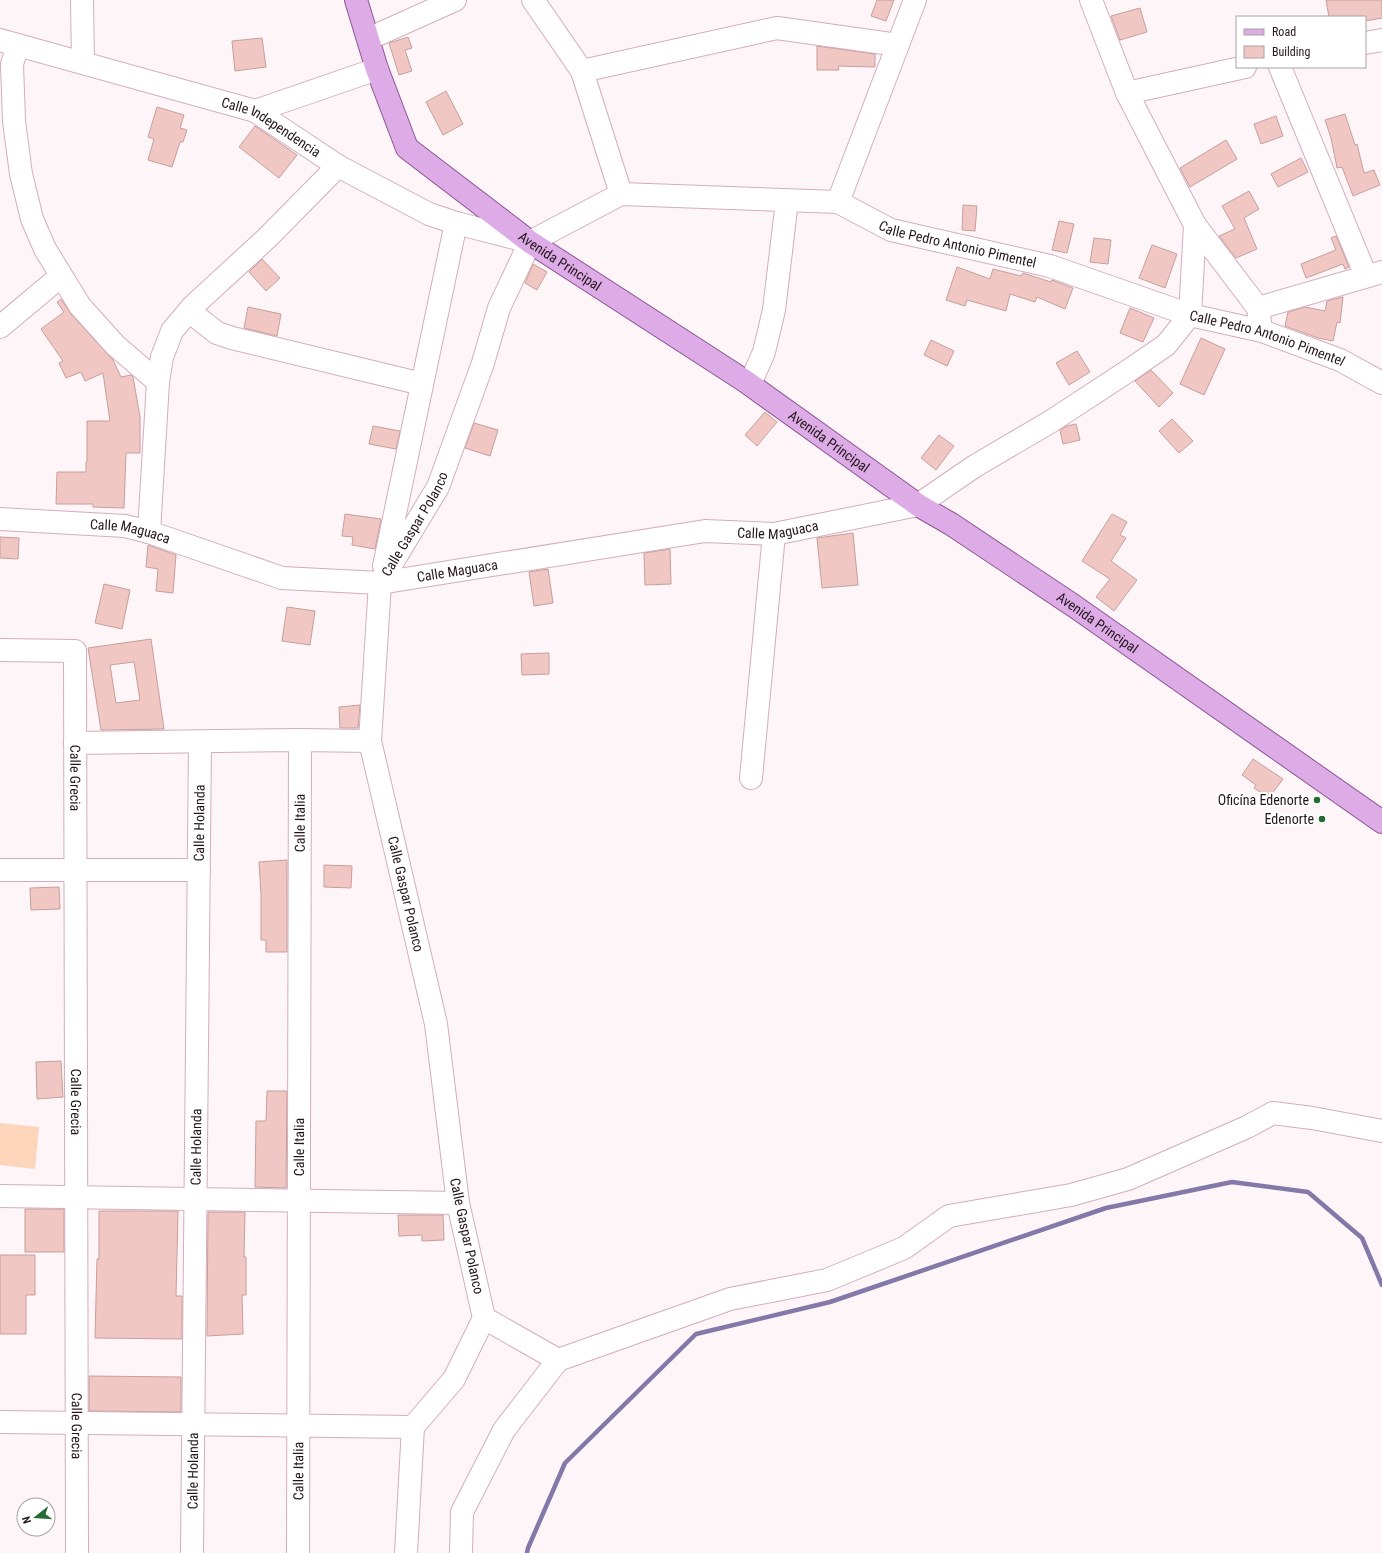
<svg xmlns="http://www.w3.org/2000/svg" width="1382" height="1553" font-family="'Roboto Condensed',sans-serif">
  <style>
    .green { fill: #fdd5bb }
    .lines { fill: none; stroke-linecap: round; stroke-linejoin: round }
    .stream { stroke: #8379a9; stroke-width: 4.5 }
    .building { fill: #f1c7c3; stroke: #c79e9b; fill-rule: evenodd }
    .minor-casing { stroke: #d4adbd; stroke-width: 24 }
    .major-casing { stroke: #8d5494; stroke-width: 24 }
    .minor { stroke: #fff; stroke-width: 22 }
    .major { stroke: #ddace6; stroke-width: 22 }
    .poi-dot { fill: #256b36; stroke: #fff; stroke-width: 1.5 }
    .labels { text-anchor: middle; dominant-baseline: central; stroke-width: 4; stroke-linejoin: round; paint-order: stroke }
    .street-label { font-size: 14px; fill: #24161c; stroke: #fff }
    .poi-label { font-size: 14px; fill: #24161c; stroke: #fff; text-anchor: end }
  </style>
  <rect width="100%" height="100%" fill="#fef5f8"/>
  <polygon class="green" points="0,1123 39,1127 35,1169 0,1165"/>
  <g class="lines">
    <polyline class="stream" points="527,1553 528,1548 565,1463 696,1334 830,1302 1106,1208 1232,1182 1308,1192 1362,1238 1382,1285"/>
  </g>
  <g class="building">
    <polygon points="877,0 894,0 886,21 871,16"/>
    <polygon points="1326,0 1382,0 1382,18 1365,21 1365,17 1329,17"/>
    <polygon points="1140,8 1147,32 1120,40 1111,16"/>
    <polygon points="408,37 412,48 405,50 412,71 399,75 389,43"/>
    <polygon points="262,38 266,67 235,71 232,41"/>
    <polygon points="817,46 875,54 875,67 838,66 839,70 817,70"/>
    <polygon points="446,91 463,124 443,135 426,102"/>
    <polygon points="157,107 184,115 180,128 187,130 183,142 180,142 172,167 148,160 154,139 148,137"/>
    <polygon points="1345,114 1355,145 1357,144 1364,173 1374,170 1380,185 1353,196 1342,167 1337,168 1331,138 1325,120"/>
    <polygon points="1276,116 1283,136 1261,144 1254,124"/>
    <polygon points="255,126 297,155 279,178 239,147"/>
    <polygon points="1226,140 1237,159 1190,187 1180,168"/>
    <polygon points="1301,158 1308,172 1278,187 1271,174"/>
    <polygon points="1249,191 1259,209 1244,218 1257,249 1236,258 1219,236 1235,229 1222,206"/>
    <polygon points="963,205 977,206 975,231 962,230"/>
    <polygon points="1059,221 1074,224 1067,253 1052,250"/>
    <polygon points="1336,236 1349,267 1345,269 1343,264 1306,278 1301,264 1336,250 1331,238"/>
    <polygon points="1094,238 1111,240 1108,264 1090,262"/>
    <polygon points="1152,245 1177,254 1165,288 1139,278"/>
    <polygon points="262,259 280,278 266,291 249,272"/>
    <polygon points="533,264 547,272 537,290 525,283"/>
    <polygon points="957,267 990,279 993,269 1021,276 1023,273 1051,282 1052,280 1073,288 1065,309 1037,297 1035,302 1010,294 1006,311 967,300 965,306 946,300"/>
    <polygon points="1343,297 1340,323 1337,322 1333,341 1318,338 1285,326 1288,312 1305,307 1325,311 1327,301"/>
    <polygon points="61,299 71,314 113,360 121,377 131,375 133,377 140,417 140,453 126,453 124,508 93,507 93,504 56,504 57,472 86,472 86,462 87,462 87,421 110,421 103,373 85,381 81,372 66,378 59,363 63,361 41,329 64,312 57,302"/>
    <polygon points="248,307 281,314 277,336 244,328"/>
    <polygon points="1130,308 1154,318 1143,342 1120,333"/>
    <polygon points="1201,338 1225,349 1204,395 1180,384"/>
    <polygon points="931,340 954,351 947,366 924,355"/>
    <polygon points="1077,351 1090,372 1069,385 1056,363"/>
    <polygon points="1151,370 1173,393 1159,407 1135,381"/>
    <polygon points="765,412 777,422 757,446 745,435"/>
    <polygon points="1172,419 1193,441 1179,453 1159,431"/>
    <polygon points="474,423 498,430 490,456 465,448"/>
    <polygon points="1076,424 1080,440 1063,444 1060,430 1067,426"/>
    <polygon points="373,426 400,431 396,449 369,444"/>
    <polygon points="939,435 954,446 936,470 921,458"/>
    <polygon points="345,514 381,519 375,549 352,545 353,537 342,536"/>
    <polygon points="1112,514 1127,522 1120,535 1126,538 1111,561 1137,580 1114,611 1096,597 1110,579 1082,561"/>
    <polygon points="853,533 858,585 822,588 817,538"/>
    <polygon points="0,537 19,538 18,559 0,558"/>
    <polygon points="148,545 176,555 173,593 156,591 158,569 146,567"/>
    <polygon points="670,549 671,584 645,585 644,553"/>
    <polygon points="548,569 553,603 534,606 529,572"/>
    <polygon points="104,584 130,590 122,629 95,623"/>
    <polygon points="287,607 315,611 310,645 282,641"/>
    <path d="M151 639 164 729 101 730 88 648ZM134 662 140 700 116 703 110 665Z"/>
    <polygon points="549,653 549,674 522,675 521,654"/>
    <polygon points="360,705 358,728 340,728 339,707"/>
    <polygon points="1253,759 1283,779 1269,798 1254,788 1256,785 1242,775"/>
    <polygon points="287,860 287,952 266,952 266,940 261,940 261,894 259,862"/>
    <polygon points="324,865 352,866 351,888 324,887"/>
    <polygon points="59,887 60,909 31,910 30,888"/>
    <polygon points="61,1061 63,1097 37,1099 36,1062"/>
    <polygon points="267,1091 287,1091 286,1188 255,1187 256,1121 266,1121"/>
    <rect x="25" y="1209" width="39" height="43"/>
    <polygon points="99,1211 178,1211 176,1296 182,1296 182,1339 95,1338 97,1259 99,1259"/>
    <polygon points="208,1212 245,1212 244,1257 246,1257 246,1295 242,1295 243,1334 207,1336"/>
    <polygon points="398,1215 443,1215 444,1240 422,1241 422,1235 399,1236"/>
    <polygon points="0,1255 35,1255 35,1295 26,1295 26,1334 0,1334"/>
    <polygon points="89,1376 181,1377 181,1412 89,1411"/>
  </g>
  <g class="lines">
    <g class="minor-casing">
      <g id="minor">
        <polyline points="82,0 83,63"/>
        <polyline points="533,0 582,71 621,194"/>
        <polyline points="368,39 455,0"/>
        <path id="s1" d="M0 40 255 111 338 166 429 214 456 223 530 242"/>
        <polyline points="1365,43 1382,40"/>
        <polyline points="18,45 12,64 14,121 21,174 32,219 45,249 80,306 115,345 158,382"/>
        <polyline points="1280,67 1366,276"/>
        <polyline points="582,71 777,28 898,45"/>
        <polyline points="1127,93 1245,67"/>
        <polyline points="255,111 377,69"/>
        <polyline points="838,202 915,0"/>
        <polyline points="1195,225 1258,308 1260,322"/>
        <path id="s2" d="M530 242 621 194 838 202 891 230 1050 266 1190 315 1262 331 1340 360 1382 383"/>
        <polyline points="1258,308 1382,272"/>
        <polyline points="189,311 217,333 232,338 422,384"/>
        <polyline points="0,327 61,276"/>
        <polyline points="750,384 764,352 774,310 787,201"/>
        <path id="s3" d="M0 519 125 526 149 532 282 578 380 583 705 531 774 534 918 505 975 466 1050 422 1128 371 1166 345 1190 315 1195 225 1127 93 1091 0"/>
        <polyline points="149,532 158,382 162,357 172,331 193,306 267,238 338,166"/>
        <polyline points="384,566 456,223"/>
        <path id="s4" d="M0 650 75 651 77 1553"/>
        <polyline points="75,743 300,740 370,741"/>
        <polyline points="751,778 774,534"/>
        <polyline points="0,870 199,870"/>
        <polyline points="0,1196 458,1203"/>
        <polyline points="484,1318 558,1360"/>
        <polyline points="0,1422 413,1427"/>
        <path id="s5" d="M192 1553 200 742"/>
        <path id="s6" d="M298 1553 300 740"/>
        <path id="s7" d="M406 1553 413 1427 454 1379 484 1318 458 1203 436 1024 370 741 380 583 438 487 483 363 499 308 530 242"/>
        <polyline points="461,1553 462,1512 504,1430 558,1360 730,1299 827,1280 904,1248 949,1216 1071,1195 1128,1179 1247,1127 1273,1113 1312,1118 1382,1131"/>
      </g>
    </g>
    <g class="major-casing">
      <g id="major">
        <path id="s8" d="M356 0 377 69 407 148 530 242 745 381 918 505 951 524 1074 606 1382 822"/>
      </g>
    </g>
    <use href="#minor" class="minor"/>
    <use href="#major" class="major"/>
  </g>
  <g class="poi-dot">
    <circle cx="1317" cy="800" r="4"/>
    <circle cx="1322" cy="819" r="4"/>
  </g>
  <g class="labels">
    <g class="street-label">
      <text stroke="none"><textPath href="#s1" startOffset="286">Calle Independencia</textPath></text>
      <text stroke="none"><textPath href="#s2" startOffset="448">Calle Pedro Antonio Pimentel</textPath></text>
      <text stroke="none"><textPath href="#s8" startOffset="347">Avenida Principal</textPath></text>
      <text stroke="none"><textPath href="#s2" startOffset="772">Calle Pedro Antonio Pimentel</textPath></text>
      <text stroke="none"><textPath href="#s8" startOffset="671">Avenida Principal</textPath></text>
      <text stroke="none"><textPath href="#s7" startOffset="1073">Calle Gaspar Polanco</textPath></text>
      <text stroke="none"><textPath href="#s3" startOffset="791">Calle Maguaca</textPath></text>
      <text stroke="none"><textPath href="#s3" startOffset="131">Calle Maguaca</textPath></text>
      <text stroke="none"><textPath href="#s3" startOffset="467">Calle Maguaca</textPath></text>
      <text stroke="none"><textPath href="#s8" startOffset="995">Avenida Principal</textPath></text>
      <text stroke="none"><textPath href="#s4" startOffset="202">Calle Grecia</textPath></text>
      <text stroke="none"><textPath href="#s5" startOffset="730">Calle Holanda</textPath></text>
      <text stroke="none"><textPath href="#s6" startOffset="730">Calle Italia</textPath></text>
      <text transform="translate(406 894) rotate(77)">Calle Gaspar Polanco</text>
      <text stroke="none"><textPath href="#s4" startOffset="526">Calle Grecia</textPath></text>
      <text stroke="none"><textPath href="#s5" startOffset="406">Calle Holanda</textPath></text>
      <text stroke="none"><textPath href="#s6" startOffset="406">Calle Italia</textPath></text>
      <text transform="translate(467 1236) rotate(78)">Calle Gaspar Polanco</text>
      <text stroke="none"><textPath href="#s4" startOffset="850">Calle Grecia</textPath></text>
      <text stroke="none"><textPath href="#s5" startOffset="82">Calle Holanda</textPath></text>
      <text stroke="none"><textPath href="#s6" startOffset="82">Calle Italia</textPath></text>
    </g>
    <g class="poi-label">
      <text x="1309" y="800">Oficína Edenorte</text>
      <text x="1314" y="819">Edenorte</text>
    </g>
  </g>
  <rect x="1236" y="16" width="130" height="52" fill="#ffffff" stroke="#a7a2a4"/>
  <rect x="1244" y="29" width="20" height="6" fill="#ddace6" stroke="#a7a2a4"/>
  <text x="1272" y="36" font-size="12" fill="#24161c">Road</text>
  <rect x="1244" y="46" width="20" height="12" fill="#f1c7c3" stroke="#a7a2a4"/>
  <text x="1272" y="56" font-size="12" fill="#24161c">Building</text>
  <g transform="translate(36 1517) rotate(253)"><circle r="19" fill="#ffffff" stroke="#a7a2a4"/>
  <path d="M0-3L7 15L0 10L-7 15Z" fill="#256b36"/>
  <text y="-6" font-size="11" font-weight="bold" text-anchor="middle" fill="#24161c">N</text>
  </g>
</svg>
